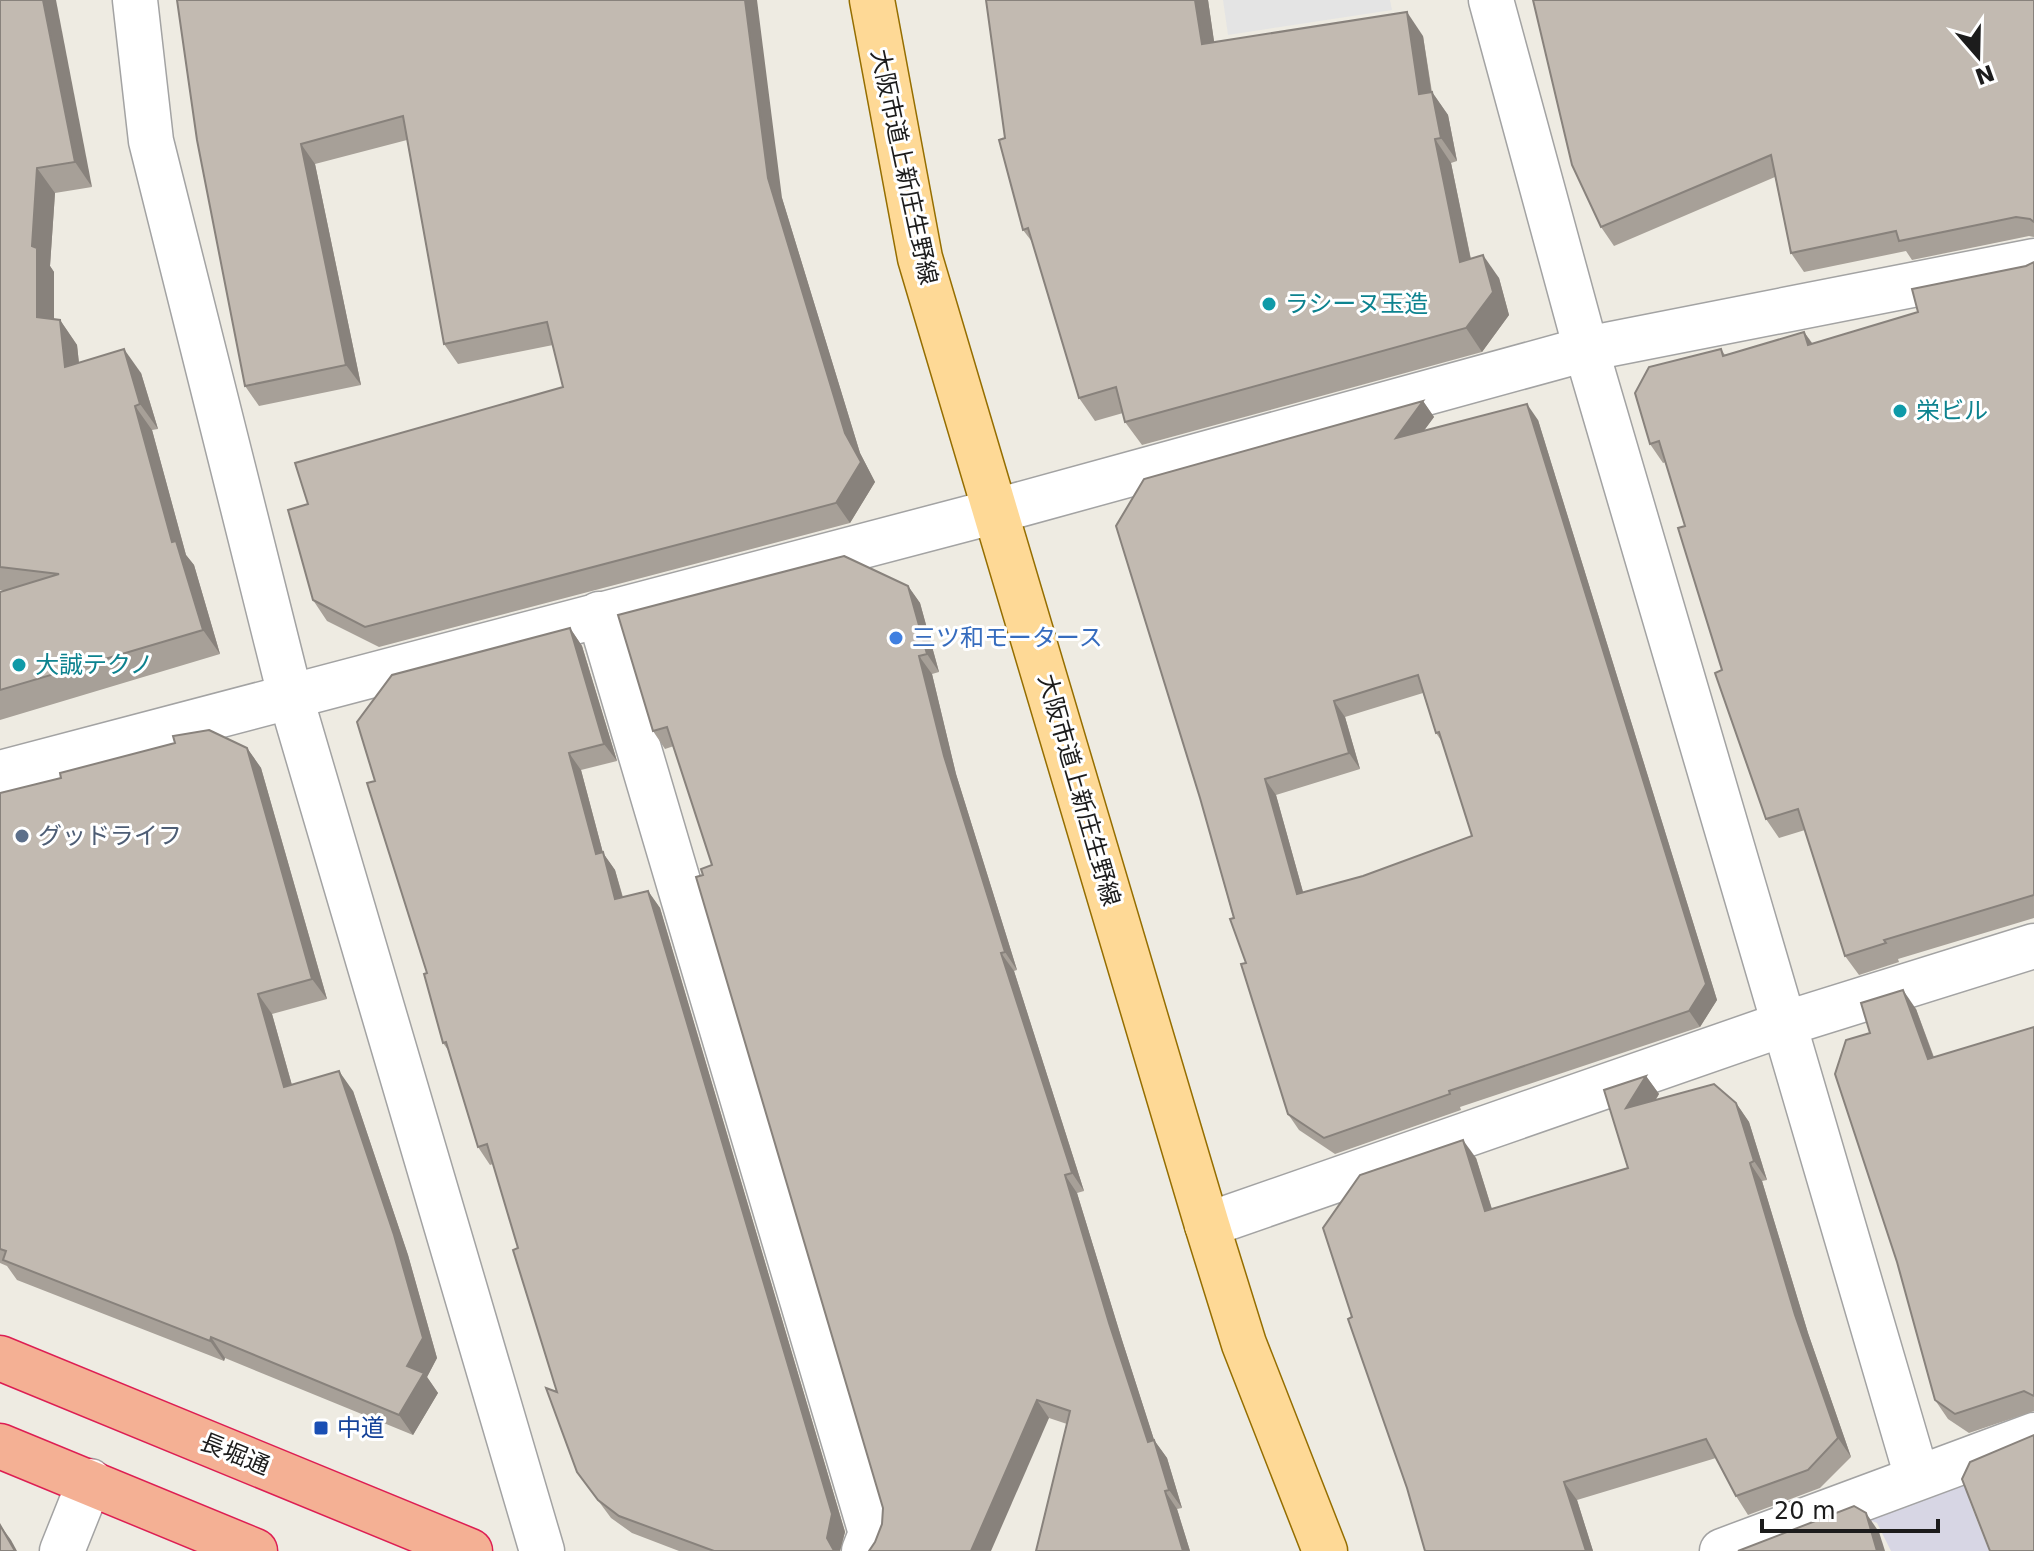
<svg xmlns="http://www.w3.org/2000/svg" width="2034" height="1551" font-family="'DejaVu Sans','Noto Sans JP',sans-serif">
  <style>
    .parking { fill: #e4e4e4 }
    .plaza { fill: #d7d6e4 }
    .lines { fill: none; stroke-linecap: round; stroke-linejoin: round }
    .minor-casing { stroke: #a3a3a3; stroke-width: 47 }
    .tertiary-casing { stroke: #a3a3a3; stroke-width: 47 }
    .primary-casing { stroke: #956e00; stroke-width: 47 }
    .trunk-casing { stroke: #dd1e53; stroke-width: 47 }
    .minor { stroke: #fff; stroke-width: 44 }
    .tertiary { stroke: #fff; stroke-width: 44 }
    .primary { stroke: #fed996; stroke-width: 44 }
    .trunk { stroke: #f4b094; stroke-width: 44 }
    .wall { fill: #a7a098; fill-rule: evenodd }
    .shaded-wall { fill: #88827c }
    .building { fill: #c2bab1; stroke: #88827c; stroke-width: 2; fill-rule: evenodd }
    .culture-dot { fill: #0f9aa8; stroke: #fff; stroke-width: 3 }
    .shop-dot { fill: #3f7fe0; stroke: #fff; stroke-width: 3 }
    .service-dot { fill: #5c6f8a; stroke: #fff; stroke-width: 3 }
    .transit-dot { fill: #1a4fb4; stroke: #fff; stroke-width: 3 }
    .labels { text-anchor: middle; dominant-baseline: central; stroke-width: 6; stroke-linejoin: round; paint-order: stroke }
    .street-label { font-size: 24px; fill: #1c1c1c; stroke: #fff }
    .culture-label { font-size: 24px; fill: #0d838f; stroke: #fff; text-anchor: start }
    .shop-label { font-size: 24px; fill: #366cbe; stroke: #fff; text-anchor: start }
    .service-label { font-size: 24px; fill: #4e5e75; stroke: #fff; text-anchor: start }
    .transit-label { font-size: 24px; fill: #164399; stroke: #fff; text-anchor: start }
  </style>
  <rect width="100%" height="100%" fill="#eeebe2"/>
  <polygon class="parking" points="1223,0 1390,0 1392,10 1228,35"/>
  <polygon class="plaza" points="1974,1477 1977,1485 1969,1500 1989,1551 1891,1551 1877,1523 1867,1519"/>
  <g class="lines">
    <g class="minor-casing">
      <g id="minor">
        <polyline points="599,614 871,1533 864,1551"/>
        <polyline points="0,773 996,511 1586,349 2034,261"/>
        <polyline points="1207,1225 1784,1024 2034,946"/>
        <polyline points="62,1551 90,1481"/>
        <polyline points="1722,1551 2034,1435"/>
      </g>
    </g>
    <g class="tertiary-casing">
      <g id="tertiary">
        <polyline points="135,0 151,141 290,695 542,1551"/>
        <polyline points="1491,0 1586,349 1917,1477"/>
      </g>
    </g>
    <g class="primary-casing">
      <polyline id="primary" points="872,0 920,258 1207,1225 1244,1344 1325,1551"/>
    </g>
    <g class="trunk-casing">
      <g id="trunk">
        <polyline points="0,1358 470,1551"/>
        <polyline points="0,1446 255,1551"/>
      </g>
    </g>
    <use href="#minor" class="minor"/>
    <use href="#tertiary" class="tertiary"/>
    <use href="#primary" class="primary"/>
    <use href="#trunk" class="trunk"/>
  </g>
  <g class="wall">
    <polygon points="0,0 92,187 55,193 50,266 54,272 54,319 60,320 77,345 79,363 141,373 158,429 152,430 186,555 194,565 220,654 0,720 0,592 6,591 0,590"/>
    <polygon points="177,0 782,198 860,453 875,482 850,523 379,647 327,621 313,600 308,504 563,387 553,345 458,364 444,344 407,140 315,164 361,385 259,406 245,386"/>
    <polygon points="986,0 1208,0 1214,42 1423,36 1432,92 1448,115 1457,161 1451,163 1471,259 1499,278 1509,315 1482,352 1142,445 1125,422 1123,413 1095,421 1079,398 1033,243 1023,230"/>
    <polygon points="2034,0 2034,237 2029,236 1912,260 1906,251 1804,272 1791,253 1775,177 1614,246 1601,227"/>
    <polygon points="2034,262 2034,918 1898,959 1899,962 1859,975 1845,956 1805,830 1779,838 1766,819 1722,670 1685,526 1666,462 1663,463 1650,444 1721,349 1725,355 1804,332 1813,344 1918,312"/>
    <path d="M1423 401 1434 417 1424 430 1538 420 1717 1000 1700 1027 1460 1107 1461 1110 1335 1154 1299 1130 1288 1114 1200 798ZM1423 693 1436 733 1443 743 1472 836 1363 876 1303 892 1276 795 1360 769 1345 717Z"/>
    <polygon points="908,586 920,603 939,672 932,674 956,774 1017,970 1014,971 1084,1191 1077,1193 1122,1340 1154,1440 1167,1458 1182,1508 1177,1509 1190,1551 1036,1551 1067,1424 1049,1418 875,1542 882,1524 883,1508 703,875 712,865 674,746 665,749 653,731"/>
    <polygon points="570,628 582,646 617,761 581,770 603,853 615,870 623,897 648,891 660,908 845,1532 840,1551 679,1551 632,1533 611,1518 577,1472 557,1392 518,1248 493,1164 490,1165 478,1147 448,1050 443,1043 427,973 375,781"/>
    <polygon points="247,748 261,768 327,999 272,1014 292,1085 353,1091 408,1255 437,1358 427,1377 438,1393 413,1435 225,1358 224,1361 17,1280 7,1266 0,1263 0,793"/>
    <polygon points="1916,1009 1934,1057 2034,1027 2034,1411 1969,1433 1948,1419 1935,1400 1870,1033"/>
    <polygon points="1646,1076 1659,1094 1655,1101 1736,1103 1749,1122 1767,1180 1762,1181 1808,1333 1851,1457 1820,1488 1748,1515 1736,1496 1716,1458 1577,1500 1593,1551 1425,1551 1407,1488 1352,1317 1476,1158 1492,1209 1628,1168"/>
  </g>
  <g class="shaded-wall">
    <polygon points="43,0 56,0 92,187 75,162"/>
    <polygon points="745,0 757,0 782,198 860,453 875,482 850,523 836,503 845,433 768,178"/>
    <polygon points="1195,0 1208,0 1218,68 1202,44"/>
    <polygon points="1407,12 1423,36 1435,117 1419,94"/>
    <polygon points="1432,92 1448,115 1457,161 1441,138"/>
    <polygon points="1435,139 1451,163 1476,285 1460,262"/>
    <polygon points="301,144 315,164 361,385 346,365"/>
    <polygon points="37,168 55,193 50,266 54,272 54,342 37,317 32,246"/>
    <polygon points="1483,255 1499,278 1509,315 1482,352 1466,328"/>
    <polygon points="60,320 77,345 82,392 65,367"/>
    <polygon points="1804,332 1817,351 1808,345"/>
    <polygon points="124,349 141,373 158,429 140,404"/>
    <polygon points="1423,401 1434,417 1407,454 1396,438"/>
    <polygon points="1527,404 1538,420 1717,1000 1700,1027 1689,1011"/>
    <polygon points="135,406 152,430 186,555 194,565 220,654 203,630 172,542"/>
    <polygon points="908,586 920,603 939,672 927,654"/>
    <polygon points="570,628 582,646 617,761 604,744"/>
    <polygon points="919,656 932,674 956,774 1017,970 1005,952 944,756"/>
    <polygon points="1334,701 1345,717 1360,769 1349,753"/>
    <polygon points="247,748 261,768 327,999 312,979"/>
    <polygon points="569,753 581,770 603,853 615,870 628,917 615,899 596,854"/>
    <polygon points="1265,779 1276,795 1308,910 1297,894"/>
    <polygon points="648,891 660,908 845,1532 840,1551 834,1551 827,1538"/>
    <polygon points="1001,953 1014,971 1084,1191 1072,1173"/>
    <polygon points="1903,990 1916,1009 1941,1078 1928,1059"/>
    <polygon points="258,994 272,1014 298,1107 284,1087"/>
    <polygon points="339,1071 353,1091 408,1255 437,1358 427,1377 438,1393 413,1435 399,1415 407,1366"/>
    <polygon points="1646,1076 1659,1094 1639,1127 1626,1108"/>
    <polygon points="1736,1103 1749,1122 1767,1180 1754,1161"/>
    <polygon points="1463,1140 1476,1158 1498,1229 1485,1211"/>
    <polygon points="1750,1163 1762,1181 1808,1333 1851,1457 1838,1438 1795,1315"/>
    <polygon points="1065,1175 1077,1193 1122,1340 1158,1452 1154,1440 1167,1458 1182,1508 1169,1490 1148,1442 1109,1323"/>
    <polygon points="211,1337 225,1358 224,1361 210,1341"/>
    <polygon points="1037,1400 1049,1418 991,1551 971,1551"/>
    <polygon points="1564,1482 1577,1500 1593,1551 1586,1551"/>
    <polygon points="1165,1491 1177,1509 1190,1551 1183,1551"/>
    <polygon points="1866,1513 1879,1532 1885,1551 1877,1551"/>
    <polygon points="0,1525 11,1540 17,1551 15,1551"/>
  </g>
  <g class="building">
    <polygon points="0,0 43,0 75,162 37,168 32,246 37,248 37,317 60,320 65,367 124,349 140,404 135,406 172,542 176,541 203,630 0,690 0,592 59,574 0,567"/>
    <polygon points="177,0 745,0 768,178 845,433 861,462 836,503 365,627 313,600 288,510 308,504 295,463 563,387 547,322 444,344 403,116 301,144 346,365 245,386 197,140"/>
    <polygon points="986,0 1195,0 1202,44 1407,12 1419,94 1432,92 1441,138 1435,139 1460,262 1483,255 1493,292 1466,328 1125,422 1116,387 1079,398 1028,228 1023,230 999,140 1005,138"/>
    <polygon points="1533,0 2034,0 2034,222 2030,219 2016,217 1899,241 1896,231 1791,253 1771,155 1601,227 1572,165"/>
    <polygon points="2034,262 2034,895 1884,940 1886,943 1845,956 1798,809 1766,819 1715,673 1722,670 1678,528 1685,526 1659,441 1650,444 1635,393 1649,367 1721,349 1723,356 1804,332 1808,345 1918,312 1912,289 2026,266"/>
    <path d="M1423 401 1396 438 1527 404 1706 984 1689 1011 1449 1091 1450 1094 1324 1138 1288 1114 1241 964 1246 963 1230 919 1234 918 1200 798 1116 526 1144 479ZM1418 675 1436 733 1439 732 1472 836 1363 876 1297 894 1265 779 1349 753 1334 701Z"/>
    <polygon points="844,556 908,586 927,654 919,656 944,756 1005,952 1001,953 1072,1173 1065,1175 1109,1323 1148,1442 1154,1440 1169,1490 1165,1491 1183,1551 1036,1551 1070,1411 1037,1400 971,1551 869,1551 875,1542 882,1524 883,1508 696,877 703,875 701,869 712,865 667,727 653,731 618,615"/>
    <polygon points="570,628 604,744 569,753 596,854 603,852 615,899 648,891 832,1514 827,1538 833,1549 835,1551 714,1551 619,1516 598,1500 577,1472 546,1388 557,1392 513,1250 518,1248 487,1144 478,1147 446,1042 443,1043 424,974 427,973 367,783 375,781 357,722 392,675"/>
    <polygon points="209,730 247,748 312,979 258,994 284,1087 339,1071 394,1235 423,1338 407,1366 424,1373 399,1415 211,1337 210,1341 3,1260 6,1251 0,1249 0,793 61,778 60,773 175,743 173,736"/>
    <polygon points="1903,990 1928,1059 2034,1027 2034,1396 2024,1391 1955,1414 1935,1400 1897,1262 1835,1074 1846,1040 1870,1033 1861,1003"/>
    <polygon points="1646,1076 1626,1108 1714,1084 1736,1103 1754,1161 1750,1163 1795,1315 1838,1438 1808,1470 1736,1496 1706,1439 1564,1482 1586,1551 1425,1551 1407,1488 1348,1319 1352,1317 1323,1228 1360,1175 1463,1140 1485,1211 1628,1168 1604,1090"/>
    <polygon points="2034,1435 2034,1551 1990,1551 1962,1479 1970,1462"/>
    <polygon points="1854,1506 1866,1513 1877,1551 1738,1551"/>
    <polygon points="0,1525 15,1551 0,1551"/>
  </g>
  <g class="culture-dot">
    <circle cx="1269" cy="304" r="8"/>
    <circle cx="1900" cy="411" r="8"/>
    <circle cx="19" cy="665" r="8"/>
  </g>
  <circle class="shop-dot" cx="896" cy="638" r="8"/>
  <circle class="service-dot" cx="22" cy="836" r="8"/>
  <rect class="transit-dot" x="313" y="1420" width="16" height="16" rx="4"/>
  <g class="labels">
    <g class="street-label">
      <text transform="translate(904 167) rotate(78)">大阪市道上新庄生野線</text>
      <text transform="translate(1079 790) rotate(74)">大阪市道上新庄生野線</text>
      <text transform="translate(235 1454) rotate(22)">長堀通</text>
    </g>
    <g class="culture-label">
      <text x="1285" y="304">ラシーヌ玉造</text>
      <text x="1916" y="411">栄ビル</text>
      <text x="35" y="665">大誠テクノ</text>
    </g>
    <g class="shop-label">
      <text x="912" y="638">三ツ和モータース</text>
    </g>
    <g class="service-label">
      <text x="38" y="836">グッドライフ</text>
    </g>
    <g class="transit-label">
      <text x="337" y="1428">中道</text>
    </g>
  </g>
  <g transform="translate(1978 56) rotate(160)" stroke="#ffffff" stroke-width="6" paint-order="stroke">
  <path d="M0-6L14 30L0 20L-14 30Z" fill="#1c1c1c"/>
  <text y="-12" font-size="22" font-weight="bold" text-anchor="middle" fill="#1c1c1c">N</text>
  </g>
  <path d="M1762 1519v12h176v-12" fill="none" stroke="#1c1c1c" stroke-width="4"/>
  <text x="1774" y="1519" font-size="24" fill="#1c1c1c" stroke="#ffffff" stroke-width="6" paint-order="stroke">20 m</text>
</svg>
